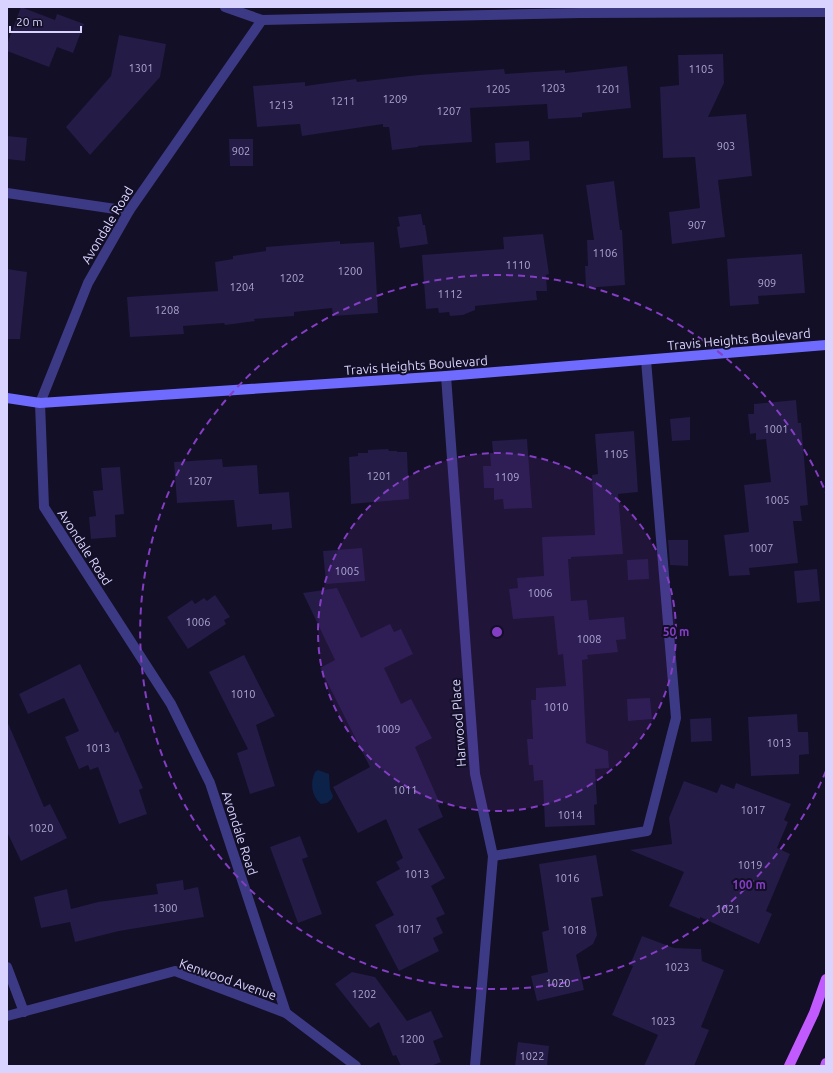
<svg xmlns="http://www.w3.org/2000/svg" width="833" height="1073" font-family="Ubuntu,sans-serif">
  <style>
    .water { fill: #0c2248 }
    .building { fill: #241b47 }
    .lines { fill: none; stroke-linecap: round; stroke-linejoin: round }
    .lane { stroke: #3d3a85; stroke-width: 10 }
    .street { stroke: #3d3a85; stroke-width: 10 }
    .secondary { stroke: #6f6bff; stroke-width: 10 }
    .primary { stroke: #c25bff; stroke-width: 10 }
    .ring { fill: none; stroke: #843dc5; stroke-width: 2; stroke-dasharray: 7 5 }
    .labels { text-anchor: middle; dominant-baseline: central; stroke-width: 4; stroke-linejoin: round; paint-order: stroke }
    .number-label { font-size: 11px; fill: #aca6d1 }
    .street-label { font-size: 13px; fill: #d9d4ff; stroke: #130f26 }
    .centre { fill: #843dc5; stroke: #130f26; stroke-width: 2 }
    .ring-label { font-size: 12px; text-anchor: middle; font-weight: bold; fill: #843dc5; stroke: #130f26; stroke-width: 4; stroke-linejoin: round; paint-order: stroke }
  </style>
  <rect width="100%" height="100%" fill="#130f26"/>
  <path class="water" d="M318 770 329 774 330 789 333 796 332 799 327 803 321 804C311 796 310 782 315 772Z"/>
  <g class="building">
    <polygon points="21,7 55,20 57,14 84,24 73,53 57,47 49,67 7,51 7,44"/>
    <polygon points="119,35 166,44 160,77 90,155 66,127 111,76"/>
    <polygon points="723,54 724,83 708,117 746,114 752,176 718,180 725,237 672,244 669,212 700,208 695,157 663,158 660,87 679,85 678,55"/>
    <polygon points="627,66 631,108 582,113 582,117 548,119 547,104 470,108 472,142 418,146 418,147 392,150 389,127 383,127 383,124 302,136 300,124 257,127 253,86 305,82 305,86 356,79 357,82 419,75 504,69 505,74 565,70 565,73"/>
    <polygon points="7,136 27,138 25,161 7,159"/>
    <polygon points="229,139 253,139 253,166 230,166"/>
    <polygon points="529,141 530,160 496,163 495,143"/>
    <polygon points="614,181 620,230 622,230 625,285 586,288 585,266 588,266 587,240 594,240 586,185"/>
    <polygon points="421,214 423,225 425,225 428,244 400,248 397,227 400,226 398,217"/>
    <polygon points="543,234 549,274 546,275 547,291 536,291 537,300 475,306 475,310 463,315 450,316 449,312 439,313 438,308 426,309 422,255 504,249 503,237"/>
    <polygon points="340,241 340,244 374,242 378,313 333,316 332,308 294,312 294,316 254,319 255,321 225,325 224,323 183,326 184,334 130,337 127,297 218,291 215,262 233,259 233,256 266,251 266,247"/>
    <polygon points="802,254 805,293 758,296 759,304 730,306 727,259"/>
    <polygon points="7,269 27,272 20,339 7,339"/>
    <polygon points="796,400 798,423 801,423 808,505 800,506 802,521 793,521 798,563 749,568 750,575 729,576 724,535 749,532 744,485 771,482 766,439 756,440 756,433 750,434 748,414 754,414 754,404"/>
    <polygon points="690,417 690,440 672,441 670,419"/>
    <polygon points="634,431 638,492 618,494 623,554 571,557 571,559 568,559 571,601 587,600 589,620 624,617 626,639 616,640 618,652 587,655 588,659 582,660 586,743 608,751 609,768 595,769 597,804 594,805 595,825 545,827 543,780 534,781 533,765 529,765 527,739 533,739 531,700 536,700 536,688 566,686 563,654 558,655 554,616 513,619 509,589 518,588 517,578 544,576 542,537 595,535 592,475 598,474 595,434"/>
    <polygon points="527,439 532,508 504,509 503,499 494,500 494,488 484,488 483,466 491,466 490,453 493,453 492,441"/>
    <polygon points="388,449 389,451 397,451 397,452 407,452 409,499 351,504 349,457 358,456 358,453 368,453 368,450"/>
    <polygon points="222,459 223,467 257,465 259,494 289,492 292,528 272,530 272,524 237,527 234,500 177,503 174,462"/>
    <polygon points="120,467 124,514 115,515 116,537 91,539 89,517 96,516 93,491 103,490 101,468"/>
    <polygon points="668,540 688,540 688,566 670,565"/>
    <polygon points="362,548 365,581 326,584 323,551"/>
    <polygon points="648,559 649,579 628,580 627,560"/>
    <polygon points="817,569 820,601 797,603 794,571"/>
    <polygon points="337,588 361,638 390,624 394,632 401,629 413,654 384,668 401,704 411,699 432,738 415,747 440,804 438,805 443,817 418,829 445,878 431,886 445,914 436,918 443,933 433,938 439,951 399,971 375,925 394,915 376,882 400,869 396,862 403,858 386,819 358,833 333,787 370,767 320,668 335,660 303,593"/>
    <polygon points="215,595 230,617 224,620 226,624 188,649 167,617 192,600 195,604 204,598 207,601"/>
    <polygon points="244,655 275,716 256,725 275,786 250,794 237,753 248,749 209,672"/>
    <polygon points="80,664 115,733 118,731 143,788 139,790 147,814 119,824 98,767 90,770 88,765 79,769 65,737 79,731 64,698 28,714 19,694"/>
    <polygon points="650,698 652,719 628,721 627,699"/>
    <polygon points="797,714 798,732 808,732 809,754 799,755 799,774 751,776 748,717"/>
    <polygon points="711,718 712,741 691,742 690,719"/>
    <polygon points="7,721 44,807 50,804 67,838 21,861 7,832"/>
    <polygon points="684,781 717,793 721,784 734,789 736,783 791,804 784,820 788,822 777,848 790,854 766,911 772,914 759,944 700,917 700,919 669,906 684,872 630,850 672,844 669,818"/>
    <polygon points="300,836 308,857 302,859 322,914 298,923 270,847"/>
    <polygon points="596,855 603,896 591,898 597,935 593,944 576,955 584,990 537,1001 531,976 548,972 542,932 549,930 539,864"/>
    <polygon points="183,880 184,890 198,887 204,917 119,931 75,942 70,922 41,928 34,897 67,889 71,909 98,902 158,894 156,884"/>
    <polygon points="642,936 674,948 701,949 702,961 724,970 701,1027 709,1030 694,1066 644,1066 658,1035 612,1015 633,966 630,965"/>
    <polygon points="352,972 375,977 407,1021 431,1011 443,1037 433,1041 441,1062 431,1066 401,1066 396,1055 393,1056 379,1022 370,1028 335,984"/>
    <polygon points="518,1042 549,1046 547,1066 515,1066"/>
  </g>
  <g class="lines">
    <g class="lane">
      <polyline points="7,193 129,211"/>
      <polyline points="493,856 647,831 676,718 646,360"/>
    </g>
    <g class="street">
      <polyline points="225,7 262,20 581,13 826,12"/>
      <polyline points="262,20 129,211 88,283 40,403 44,507 171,704 210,783 286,1013"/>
      <polyline points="446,376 475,774 493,856 475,1066"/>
      <polyline points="7,967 24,1012"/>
      <polyline points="7,1016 175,971 286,1013 356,1066"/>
    </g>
    <polyline class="secondary" points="7,398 40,403 446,376 826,345"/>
    <g class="primary">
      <polyline points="789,1066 814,1013 826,979"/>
      <polyline points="825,1066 826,1063"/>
    </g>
  </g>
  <circle cx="497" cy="632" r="179" fill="#843dc5" fill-opacity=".12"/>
  <g class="ring">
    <circle cx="497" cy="632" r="179"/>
    <path d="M826 771A357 357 0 1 1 826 493"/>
  </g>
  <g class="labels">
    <g class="number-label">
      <text x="141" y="68">1301</text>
      <text x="701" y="69">1105</text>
      <text x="553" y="88">1203</text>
      <text x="498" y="89">1205</text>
      <text x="608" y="89">1201</text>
      <text x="395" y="99">1209</text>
      <text x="343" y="101">1211</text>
      <text x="281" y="105">1213</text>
      <text x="449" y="111">1207</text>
      <text x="726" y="146">903</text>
      <text x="241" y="151">902</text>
      <text x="697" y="225">907</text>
      <text x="605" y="253">1106</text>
      <text x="518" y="265">1110</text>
      <text x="350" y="271">1200</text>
      <text x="292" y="278">1202</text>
      <text x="767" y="283">909</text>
      <text x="242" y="287">1204</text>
      <text x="450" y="294">1112</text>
      <text x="167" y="310">1208</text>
      <text x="776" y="429">1001</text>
      <text x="616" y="454">1105</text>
      <text x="379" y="476">1201</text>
      <text x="507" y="477">1109</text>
      <text x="200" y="481">1207</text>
      <text x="777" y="500">1005</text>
      <text x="761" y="548">1007</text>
      <text x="347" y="571">1005</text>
      <text x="540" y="593">1006</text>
      <text x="198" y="622">1006</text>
      <text x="589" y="639">1008</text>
      <text x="243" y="694">1010</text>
      <text x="556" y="707">1010</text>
      <text x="388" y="729">1009</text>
      <text x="779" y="743">1013</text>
      <text x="98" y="748">1013</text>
      <text x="405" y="790">1011</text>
      <text x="753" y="810">1017</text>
      <text x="570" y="815">1014</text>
      <text x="41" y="828">1020</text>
      <text x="750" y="865">1019</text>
      <text x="417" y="874">1013</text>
      <text x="567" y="878">1016</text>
      <text x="165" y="908">1300</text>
      <text x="728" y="909">1021</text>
      <text x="409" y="929">1017</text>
      <text x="574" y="930">1018</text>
      <text x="677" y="967">1023</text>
      <text x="558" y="983">1020</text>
      <text x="364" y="994">1202</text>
      <text x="663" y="1021">1023</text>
      <text x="412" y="1039">1200</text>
      <text x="532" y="1056">1022</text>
    </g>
    <g class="street-label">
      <text transform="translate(107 225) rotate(-59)">Avondale Road</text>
      <text transform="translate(739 339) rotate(-5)">Travis Heights Boulevard</text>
      <text transform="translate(416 365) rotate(-4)">Travis Heights Boulevard</text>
      <text transform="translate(85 547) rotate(57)">Avondale Road</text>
      <text transform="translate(458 723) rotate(-94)">Harwood Place</text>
      <text transform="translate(240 833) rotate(72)">Avondale Road</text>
      <text transform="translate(228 979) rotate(19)">Kenwood Avenue</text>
    </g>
  </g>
  <circle cx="497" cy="632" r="6" class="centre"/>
  <g class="ring-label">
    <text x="676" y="636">50 m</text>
    <text x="749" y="889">100 m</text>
  </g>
  <rect width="833" height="1073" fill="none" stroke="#d9d4ff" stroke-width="16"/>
  <path d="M10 26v6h71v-6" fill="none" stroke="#d9d4ff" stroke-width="2"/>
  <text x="16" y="26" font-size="12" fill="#d9d4ff" stroke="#130f26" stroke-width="3" paint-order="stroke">20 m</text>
</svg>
